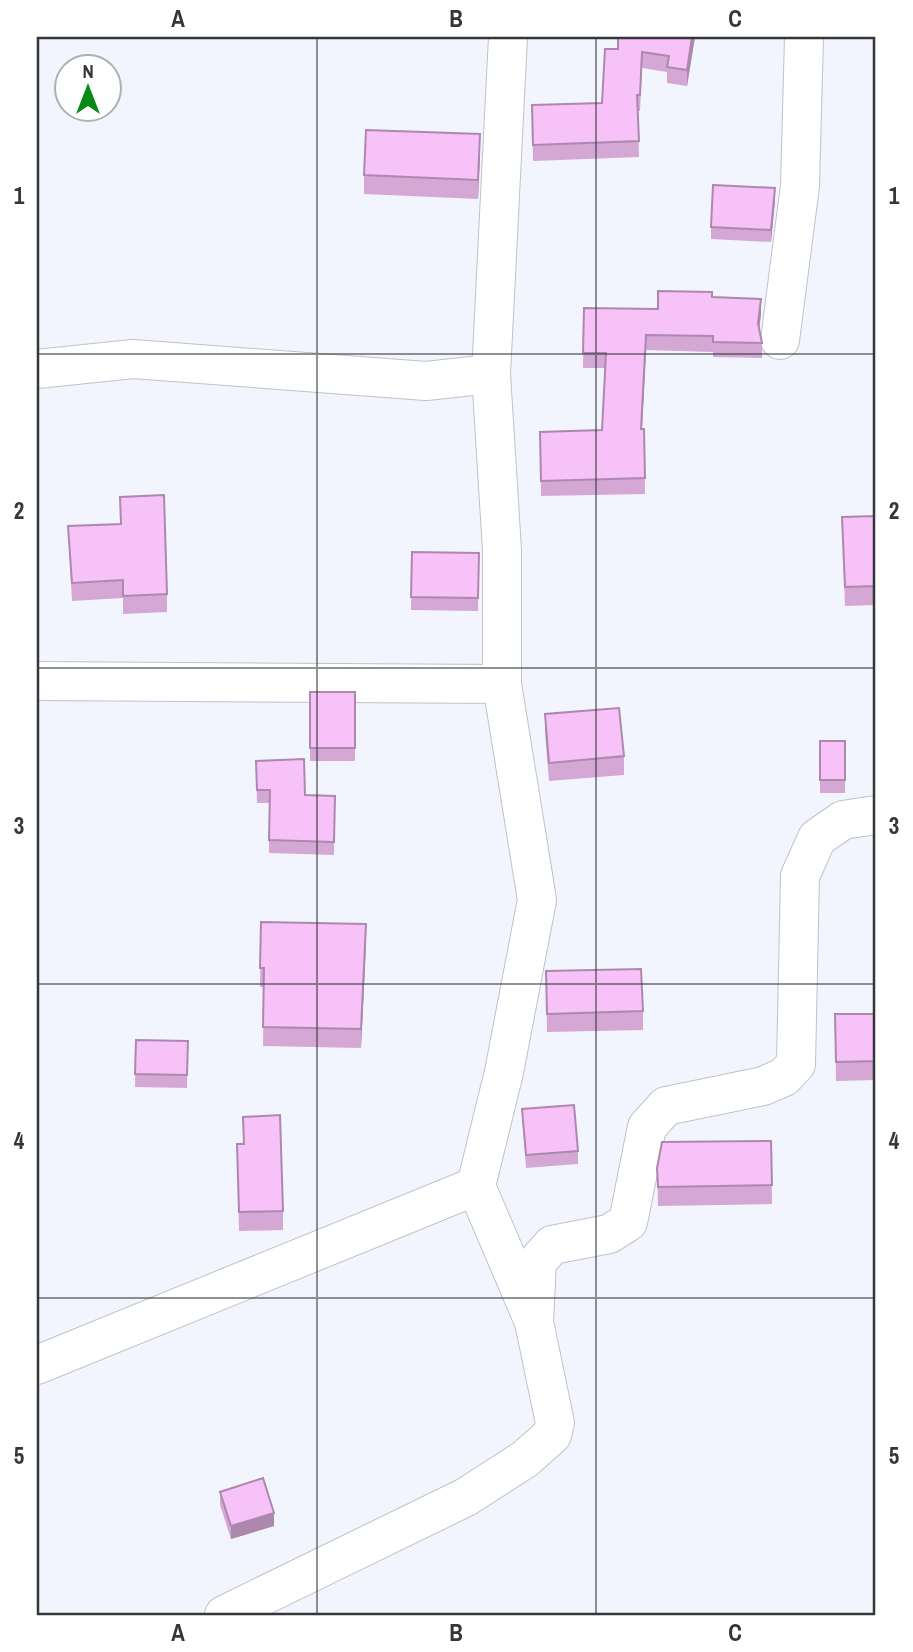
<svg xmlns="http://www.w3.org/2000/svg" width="913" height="1652" font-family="'Archivo Narrow',sans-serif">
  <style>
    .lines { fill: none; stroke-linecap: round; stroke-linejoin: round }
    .minor-casing { stroke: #c0c2ca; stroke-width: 40 }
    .minor { stroke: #fff; stroke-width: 38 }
    .wall { fill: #d4a7d5 }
    .shaded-wall { fill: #ad88ae }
    .building { fill: #f7c2f8; stroke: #ad88ae; stroke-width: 2 }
    .grid { fill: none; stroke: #353639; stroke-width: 2; stroke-opacity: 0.55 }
    .neatline { fill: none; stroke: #353639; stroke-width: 2.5 }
    .grid-label { font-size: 23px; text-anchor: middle; font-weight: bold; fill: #353639 }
  </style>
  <rect width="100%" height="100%" fill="#f3f5fe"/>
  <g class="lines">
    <g class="minor-casing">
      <g id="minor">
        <polyline points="508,37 491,374 502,550 502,684 537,900 504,1072 476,1186 534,1322"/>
        <polyline points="780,340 800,186 804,37"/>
        <polyline points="37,369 133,359 426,381 491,374"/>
        <polyline points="37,681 502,684"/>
        <polyline points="37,1365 476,1186"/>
        <polyline points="224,1615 466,1497 525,1459 552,1435 555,1423 534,1322 537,1262 552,1245 609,1234 628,1222 647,1127 666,1106 763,1086 784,1077 796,1064 800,876 817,838 843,820 876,815"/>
      </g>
    </g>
    <use href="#minor" class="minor"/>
  </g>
  <g class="wall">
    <polygon points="618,37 695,37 687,86 667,83 667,72 642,68 640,111 638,111 639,157 533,161 532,105 602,103 618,49"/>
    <polygon points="480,153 478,199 364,194 364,175"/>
    <polygon points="775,200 771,242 711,239 711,227"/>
    <polygon points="712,297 761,314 759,329 762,343 762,358 713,357 713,352 646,350 642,429 644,429 645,494 541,496 540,432 602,430 605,368 583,368 584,308 658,309"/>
    <polygon points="120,497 167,594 167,612 123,614 123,598 72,601 68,526 120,524"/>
    <polygon points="876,516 876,605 845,606 842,517"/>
    <polygon points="412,552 479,553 478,611 411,610"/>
    <rect x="310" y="692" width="45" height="69"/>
    <polygon points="545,714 624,756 624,775 549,781 545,733"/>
    <rect x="820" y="741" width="25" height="52"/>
    <polygon points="256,761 305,795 335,796 334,855 269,853 269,803 257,803"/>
    <polygon points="261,922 366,943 361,1048 263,1046 264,987 260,987"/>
    <polygon points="546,971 643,1011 643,1030 547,1032"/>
    <polygon points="835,1014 876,1014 876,1080 836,1081"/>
    <polygon points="136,1040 188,1041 187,1088 135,1087"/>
    <polygon points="522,1109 578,1151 578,1164 526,1168"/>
    <polygon points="243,1117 283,1211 283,1230 239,1231 237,1144 244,1144"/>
    <polygon points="771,1141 772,1204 658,1206 657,1168"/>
    <polygon points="220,1492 274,1526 231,1539 220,1505"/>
  </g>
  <g class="shaded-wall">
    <polygon points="692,37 695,37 687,86 687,70"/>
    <polygon points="480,134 480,153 478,199 478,180"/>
    <polygon points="775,188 775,200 771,242 771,230"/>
    <polygon points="761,299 761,314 758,338 758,323"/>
    <polygon points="646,335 646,350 641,445 641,429"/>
    <polygon points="366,924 366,943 361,1048 361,1029"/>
    <polygon points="274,1513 274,1526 231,1539 231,1526"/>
  </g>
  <g class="building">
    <polygon points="618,37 692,37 687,70 667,67 669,56 642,52 640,95 637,95 639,141 533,145 532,105 602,103 605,49 618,49"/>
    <polygon points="366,130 480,134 478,180 364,175"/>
    <polygon points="713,185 775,188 771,230 711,227"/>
    <polygon points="658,291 712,292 712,297 761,299 758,323 762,343 713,342 713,336 646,335 641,429 644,429 645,478 541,481 540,432 602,430 606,353 583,353 584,308 658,309"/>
    <polygon points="164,495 167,594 123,596 123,580 72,583 68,526 121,524 120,497"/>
    <polygon points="876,516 876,586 845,587 842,517"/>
    <polygon points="412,552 479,553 478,598 411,597"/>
    <rect x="310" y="692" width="45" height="56"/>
    <polygon points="619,708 624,756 549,763 545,714"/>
    <rect x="820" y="741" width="25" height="39"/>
    <polygon points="304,759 305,795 335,796 334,842 269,840 270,790 257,790 256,761"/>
    <polygon points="261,922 366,924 361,1029 263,1027 264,968 260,968"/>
    <polygon points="641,969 643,1011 547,1014 546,971"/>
    <polygon points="835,1014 876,1014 876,1061 836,1062"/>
    <polygon points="136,1040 188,1041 187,1075 135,1074"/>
    <polygon points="574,1105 578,1151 526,1155 522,1109"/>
    <polygon points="280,1115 283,1211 239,1212 237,1144 244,1144 243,1117"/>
    <polygon points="771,1141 772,1185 658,1187 657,1168 662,1142"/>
    <polygon points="263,1478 274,1513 231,1526 220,1492"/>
  </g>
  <path class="grid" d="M317 37V1615M596 37V1615M37 354H876M37 668H876M37 984H876M37 1298H876"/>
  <rect width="913" height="1652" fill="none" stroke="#ffffff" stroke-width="77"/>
  <g transform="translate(88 88)"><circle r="33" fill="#ffffff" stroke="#aeafb0" stroke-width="2"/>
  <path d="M0-5L12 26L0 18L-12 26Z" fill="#098a14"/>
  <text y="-10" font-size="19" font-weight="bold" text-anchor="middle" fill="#353639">N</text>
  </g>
  <rect x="38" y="38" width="836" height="1576" class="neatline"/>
  <g class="grid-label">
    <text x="178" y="27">A</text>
    <text x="456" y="27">B</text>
    <text x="735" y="27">C</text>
    <text x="19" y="204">1</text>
    <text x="894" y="204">1</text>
    <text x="19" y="519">2</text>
    <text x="894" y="519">2</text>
    <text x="19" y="834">3</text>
    <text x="894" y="834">3</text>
    <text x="19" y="1149">4</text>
    <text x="894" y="1149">4</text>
    <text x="19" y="1464">5</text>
    <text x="894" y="1464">5</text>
    <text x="178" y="1641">A</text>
    <text x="456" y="1641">B</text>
    <text x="735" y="1641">C</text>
  </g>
</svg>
